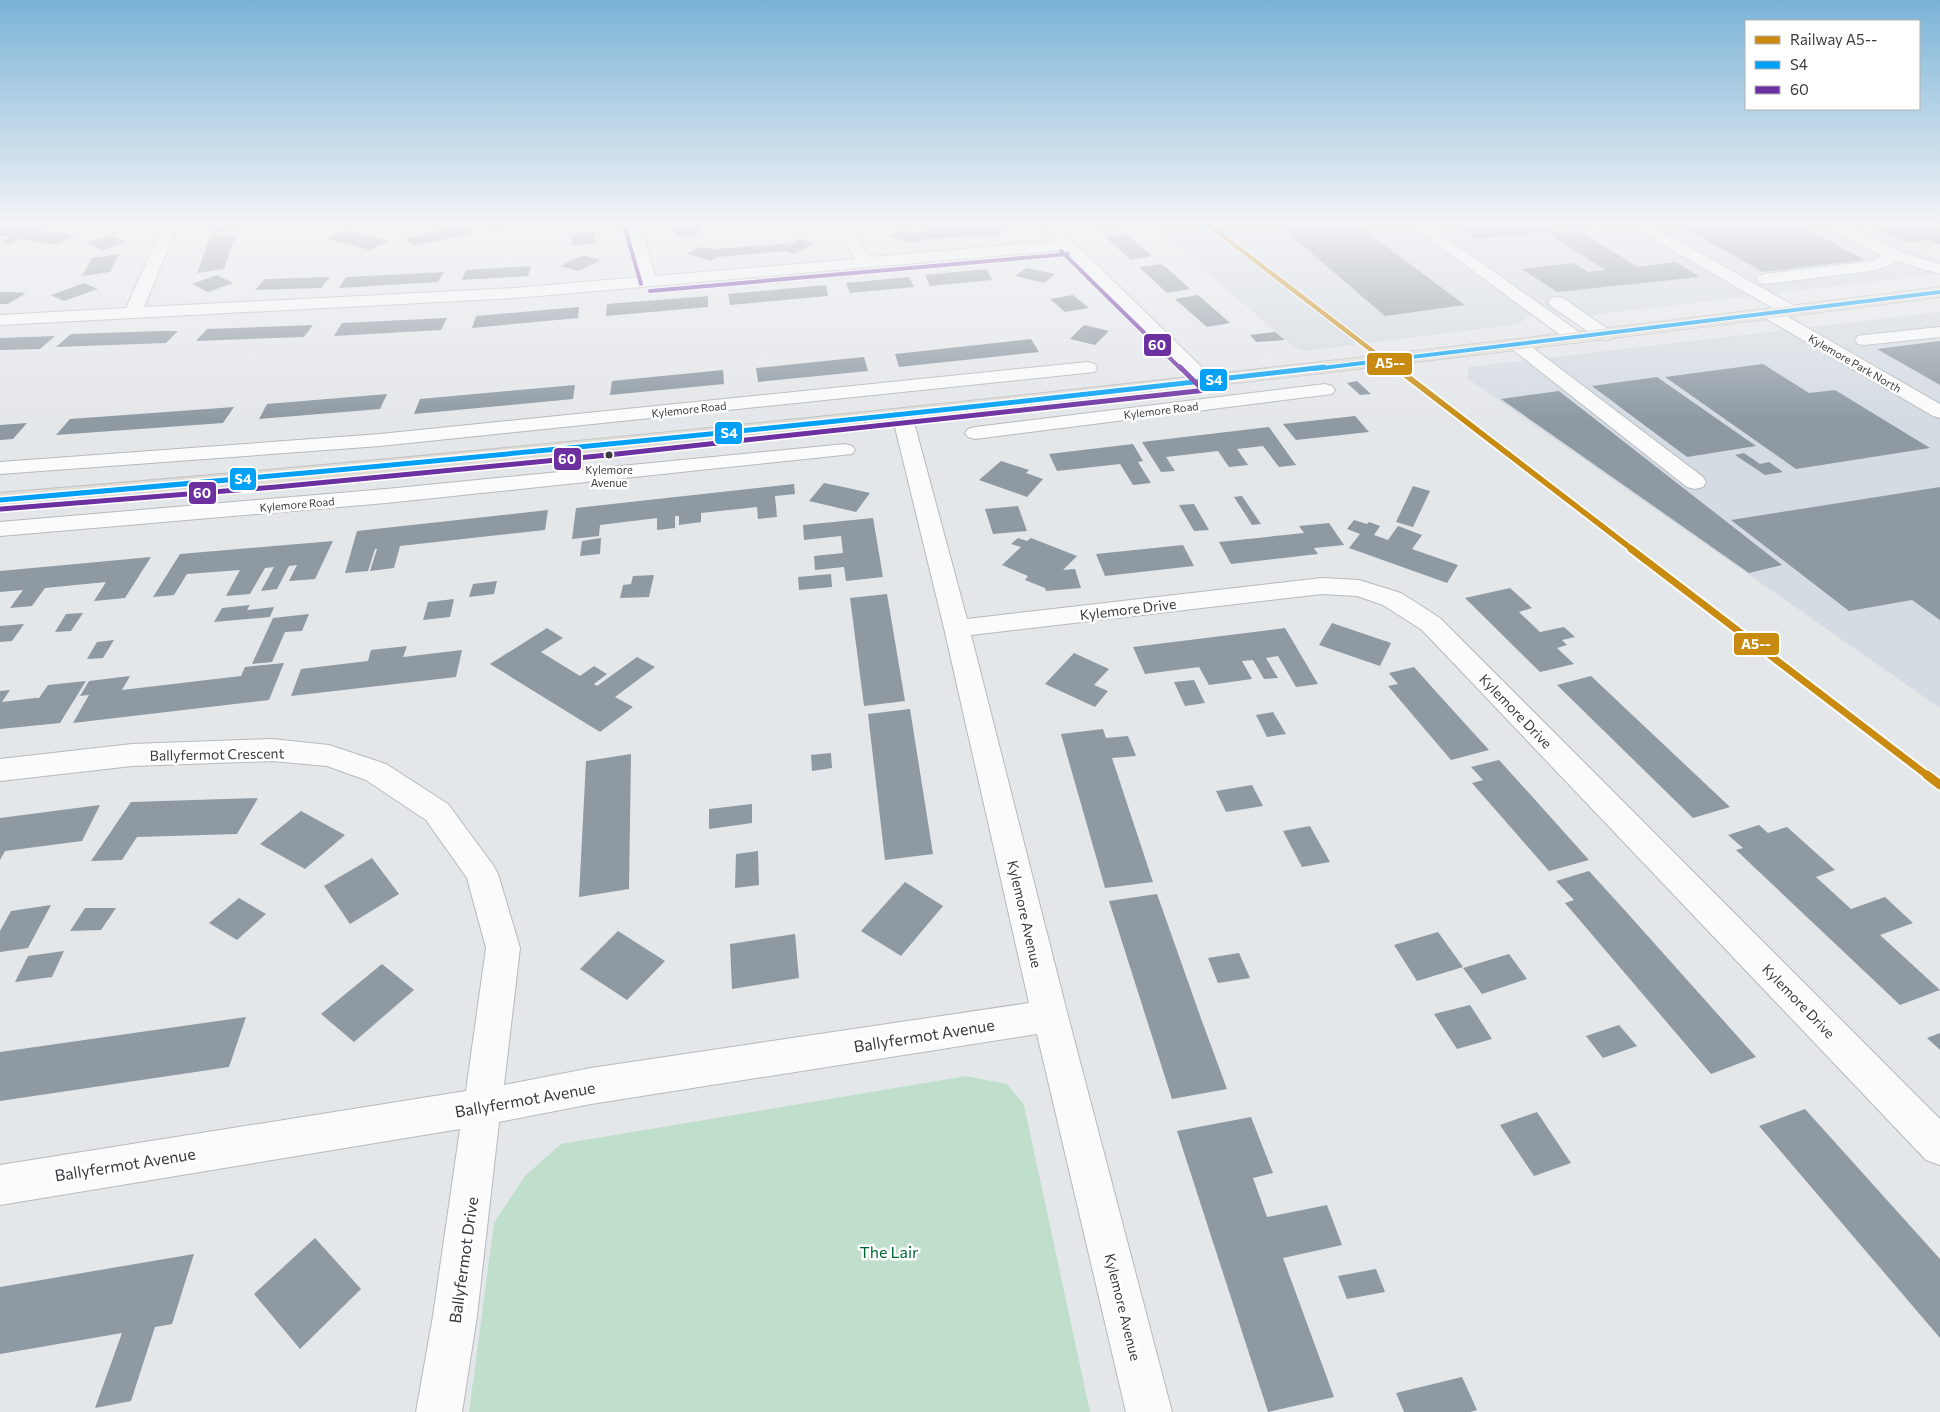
<svg xmlns="http://www.w3.org/2000/svg" width="1940" height="1412" font-family="Commissioner,sans-serif">
  <style>
    .commercial { fill: #eadde1 }
    .built { fill: #d4dbe2 }
    .green { fill: #c0decc }
    .building { fill: #8e99a2 }
    .lines { fill: none; stroke-linecap: round; stroke-linejoin: round }
    .minor-casing { stroke: #b7b9bc; stroke-width: 2 }
    .major-casing { stroke: #c3c4c6; stroke-width: 2 }
    .minor { fill: #fbfbfc; fill-rule: evenodd }
    .major { fill: #e1ded8; fill-rule: evenodd }
    .bus-1-far1-casing { stroke: #fff; stroke-width: 6 }
    .bus-1-casing { stroke: #fff; stroke-width: 8 }
    .bus-2-far1-casing { stroke: #fff; stroke-width: 6 }
    .bus-2-casing { stroke: #fff; stroke-width: 8 }
    .bus-1-far1 { stroke: #03a1f5; stroke-width: 4 }
    .bus-1 { stroke: #03a1f5; stroke-width: 5 }
    .bus-2-far1 { stroke: #6c30a1; stroke-width: 4 }
    .bus-2 { stroke: #6c30a1; stroke-width: 5 }
    .rail-1-far3-casing { stroke: #fff; stroke-width: 7 }
    .rail-1-far2-casing { stroke: #fff; stroke-width: 9 }
    .rail-1-far1-casing { stroke: #fff; stroke-width: 11 }
    .rail-1-casing { stroke: #fff; stroke-width: 12 }
    .rail-1-far3 { stroke: #c88b10; stroke-width: 4.5 }
    .rail-1-far2 { stroke: #c88b10; stroke-width: 5.5 }
    .rail-1-far1 { stroke: #c88b10; stroke-width: 7 }
    .rail-1 { stroke: #c88b10; stroke-width: 9 }
    .bus-dot { fill: #393b3e; stroke: #fff; stroke-width: 2 }
    .labels { text-anchor: middle; dominant-baseline: central; stroke-width: 5; stroke-linejoin: round; paint-order: stroke }
    .far-street-label { font-size: 11px; fill: #393b3e; stroke: #fff }
    .far-bus-label { font-size: 11px; fill: #393b3e; stroke: #fff }
    .street-label { font-size: 14px; fill: #393b3e; stroke: #fff }
    .near-street-label { font-size: 16px; fill: #393b3e; stroke: #fff }
    .near-park-label { font-size: 16px; fill: #006939; stroke: #fff }
    .line-badge { stroke: #fff; stroke-width: 2 }
    .badge-label { font-size: 14px; text-anchor: middle; font-weight: bold; fill: #fff }
  </style>
  <rect width="100%" height="100%" fill="#e4e7ea"/>
  <polygon class="commercial" points="1857,223 1940,223 1940,262"/>
  <g class="built">
    <polygon points="1148,223 1856,223 1940,262 1940,274 1566,318 1553,314 1528,317 1518,324 1305,351 1294,347"/>
    <polygon points="1940,312 1940,708 1467,378 1469,367"/>
  </g>
  <polygon class="green" points="966,1076 1007,1084 1024,1105 1090,1412 469,1412 494,1223 525,1176 561,1144"/>
  <g class="building">
    <polygon points="216,223 241,223 238,230 213,233"/>
    <polygon points="489,223 525,223 525,224 490,229"/>
    <polygon points="671,223 696,223 701,234 677,237"/>
    <polygon points="782,223 809,223 809,224 784,228"/>
    <polygon points="994,223 1010,228 992,237 984,235 920,240 915,243 889,237 900,231 917,232 987,227"/>
    <polygon points="1091,223 1115,223 1120,227 1099,230"/>
    <polygon points="1276,223 1355,223 1465,305 1385,316"/>
    <polygon points="1454,223 1596,223 1601,226 1476,239"/>
    <polygon points="1675,223 1795,223 1865,260 1763,272"/>
    <polygon points="1864,223 1940,223 1940,244 1929,240 1907,243"/>
    <polygon points="9,225 42,231 76,236 55,245 21,239 9,244 0,242 10,237 0,236 0,229"/>
    <polygon points="465,225 472,233 413,246 406,239"/>
    <polygon points="1578,230 1638,267 1676,262 1700,277 1557,292 1522,269 1573,263 1588,272 1605,270 1548,233"/>
    <polygon points="346,231 368,236 389,241 370,250 327,239"/>
    <polygon points="594,232 596,243 572,246 570,235"/>
    <polygon points="236,234 224,269 197,273 210,237"/>
    <polygon points="1126,234 1152,256 1131,260 1105,237"/>
    <polygon points="110,235 126,242 102,250 86,243"/>
    <polygon points="800,239 814,244 793,254 785,251 718,257 711,261 687,254 700,247 717,249 792,243"/>
    <polygon points="119,254 110,272 82,276 92,258"/>
    <polygon points="583,255 601,260 578,271 560,266"/>
    <polygon points="1161,264 1169,270 1190,289 1167,293 1139,267"/>
    <polygon points="531,266 528,276 462,280 466,270"/>
    <polygon points="1027,268 1055,274 1044,283 1015,276"/>
    <polygon points="987,269 992,280 930,286 925,275"/>
    <polygon points="444,272 438,282 339,288 346,277"/>
    <polygon points="217,275 233,283 208,292 192,284"/>
    <polygon points="330,277 321,288 255,290 265,279"/>
    <polygon points="909,277 914,287 850,293 846,283"/>
    <polygon points="84,283 98,289 64,301 51,295"/>
    <polygon points="826,285 828,296 730,305 728,294"/>
    <polygon points="0,292 11,292 26,293 8,304 0,304"/>
    <polygon points="1073,295 1089,308 1065,312 1050,299"/>
    <polygon points="1198,295 1230,323 1207,327 1175,299"/>
    <polygon points="708,296 708,307 606,316 607,304"/>
    <polygon points="579,307 578,318 472,328 476,316"/>
    <polygon points="447,318 441,330 334,336 342,323"/>
    <polygon points="313,325 304,337 196,341 207,329"/>
    <polygon points="1084,325 1109,331 1095,345 1070,339"/>
    <polygon points="160,331 178,331 166,343 56,347 71,334"/>
    <polygon points="1275,332 1285,340 1256,342 1250,335"/>
    <polygon points="55,336 40,349 0,350 0,338"/>
    <polygon points="1031,339 1039,352 899,367 895,354"/>
    <polygon points="1940,341 1940,385 1877,349"/>
    <polygon points="864,357 868,371 758,382 756,368"/>
    <polygon points="1763,364 1809,393 1835,390 1930,448 1796,469 1665,377"/>
    <polygon points="723,370 724,384 610,395 612,381"/>
    <polygon points="1657,377 1756,446 1687,457 1592,386"/>
    <polygon points="1357,381 1371,394 1360,395 1347,383"/>
    <polygon points="575,385 573,399 414,414 420,399"/>
    <polygon points="1559,391 1782,565 1749,573 1501,399"/>
    <polygon points="387,394 380,409 259,419 267,404"/>
    <polygon points="234,407 223,423 56,435 70,419"/>
    <polygon points="1355,416 1369,432 1296,440 1283,424"/>
    <polygon points="27,423 13,439 0,440 0,425"/>
    <polygon points="1269,427 1296,465 1279,467 1263,446 1237,449 1248,465 1229,467 1218,451 1166,457 1175,471 1161,472 1142,442"/>
    <polygon points="1133,444 1143,461 1138,462 1151,483 1133,485 1120,464 1057,471 1049,454"/>
    <polygon points="1744,453 1760,464 1769,462 1783,472 1765,475 1735,455"/>
    <polygon points="1001,461 1029,470 1026,473 1043,479 1027,497 979,480"/>
    <polygon points="824,483 848,488 870,493 856,512 809,501"/>
    <polygon points="794,484 795,494 775,496 777,517 758,519 757,507 701,513 701,522 679,525 679,516 675,516 675,528 657,530 657,518 600,525 599,536 572,539 576,508"/>
    <polygon points="1413,486 1430,491 1413,527 1396,522"/>
    <polygon points="1940,487 1940,620 1912,600 1849,611 1731,520"/>
    <polygon points="1242,496 1261,524 1252,525 1234,497"/>
    <polygon points="1194,504 1209,530 1194,531 1179,505"/>
    <polygon points="1018,506 1027,531 993,534 985,509"/>
    <polygon points="548,510 545,530 400,546 394,568 370,571 377,549 375,549 368,571 345,573 357,531"/>
    <polygon points="873,518 883,577 846,581 844,567 815,570 814,556 843,553 841,536 804,540 803,525"/>
    <polygon points="1354,520 1367,524 1369,522 1380,526 1374,535 1388,540 1398,526 1422,535 1412,549 1458,565 1447,583 1349,548 1360,534 1347,529"/>
    <polygon points="1329,523 1344,545 1314,548 1318,554 1231,564 1219,542 1304,533 1299,526"/>
    <polygon points="601,538 600,554 580,556 582,541"/>
    <polygon points="1018,538 1027,541 1031,538 1077,556 1063,570 1075,569 1081,588 1046,591 1045,588 1025,580 1028,576 1002,565 1021,547 1011,544"/>
    <polygon points="333,541 315,579 289,581 297,565 289,566 277,589 261,591 274,567 265,568 250,594 226,596 240,570 187,574 174,595 153,597 180,554"/>
    <polygon points="1183,545 1194,566 1105,576 1096,554"/>
    <polygon points="151,557 125,598 94,601 106,582 45,588 32,606 10,608 23,590 0,592 0,571"/>
    <polygon points="831,574 832,587 799,590 798,577"/>
    <polygon points="654,575 649,597 620,598 623,585 631,584 633,576"/>
    <polygon points="497,581 494,594 469,597 473,584"/>
    <polygon points="1510,588 1532,608 1519,612 1540,632 1564,627 1575,637 1562,640 1567,645 1557,648 1574,664 1540,672 1465,598"/>
    <polygon points="887,594 905,701 864,706 850,598"/>
    <polygon points="454,599 450,617 423,620 428,602"/>
    <polygon points="250,605 247,610 274,607 270,617 214,622 222,608"/>
    <polygon points="83,613 71,631 55,632 66,614"/>
    <polygon points="309,614 302,631 285,632 272,662 252,664 273,618"/>
    <polygon points="1332,623 1391,643 1380,666 1319,645"/>
    <polygon points="24,624 12,641 0,642 0,626"/>
    <polygon points="547,628 563,638 541,652 580,676 594,666 607,674 594,684 597,686 637,657 655,667 615,697 633,707 600,732 490,664"/>
    <polygon points="1285,628 1318,684 1296,687 1278,656 1266,658 1278,678 1264,679 1253,660 1242,661 1252,679 1209,685 1199,667 1145,674 1133,647"/>
    <polygon points="114,640 103,658 87,659 97,642"/>
    <polygon points="407,646 403,657 462,650 456,677 291,696 301,669 368,661 371,650"/>
    <polygon points="1074,653 1109,669 1094,685 1108,691 1095,707 1045,684"/>
    <polygon points="284,663 269,700 73,723 89,695 80,696 89,681 130,676 122,690 241,676 245,667"/>
    <polygon points="1414,667 1439,695 1489,750 1451,760 1388,686 1398,684 1389,673"/>
    <polygon points="1591,676 1626,709 1730,807 1693,818 1557,685"/>
    <polygon points="1194,680 1205,703 1185,706 1174,682"/>
    <polygon points="86,681 60,723 0,729 0,691 10,690 2,702 35,698 39,698 48,685"/>
    <polygon points="910,709 933,854 885,860 868,714"/>
    <polygon points="1273,712 1286,734 1267,737 1256,715"/>
    <polygon points="1103,729 1106,738 1128,736 1136,756 1112,758 1153,882 1105,888 1061,734"/>
    <polygon points="831,753 832,768 812,771 811,755"/>
    <polygon points="631,754 629,889 579,897 586,761"/>
    <polygon points="1499,760 1529,793 1589,860 1549,871 1472,783 1483,780 1471,767"/>
    <polygon points="1252,785 1263,806 1226,812 1216,791"/>
    <polygon points="258,798 237,834 137,837 122,860 91,861 131,802"/>
    <polygon points="752,804 752,823 709,829 709,809"/>
    <polygon points="100,805 82,841 5,851 0,860 0,818"/>
    <polygon points="301,811 345,835 305,869 260,844"/>
    <polygon points="1759,825 1768,833 1787,827 1835,870 1816,877 1851,909 1885,897 1913,923 1880,935 1940,990 1900,1005 1736,850 1743,848 1728,835"/>
    <polygon points="1310,826 1330,862 1302,867 1283,831"/>
    <polygon points="758,851 759,885 735,888 736,854"/>
    <polygon points="372,858 399,894 350,924 324,886"/>
    <polygon points="1589,871 1629,915 1756,1057 1711,1074 1565,903 1574,900 1556,881"/>
    <polygon points="905,882 943,906 901,956 861,931"/>
    <polygon points="1157,894 1203,1024 1227,1089 1172,1099 1109,901"/>
    <polygon points="239,898 266,914 237,940 209,923"/>
    <polygon points="51,905 28,948 0,952 0,931 11,911"/>
    <polygon points="85,908 116,908 101,930 70,931"/>
    <polygon points="618,931 665,961 627,1000 580,969"/>
    <polygon points="1438,932 1463,967 1417,981 1394,945"/>
    <polygon points="795,934 799,978 732,989 730,944"/>
    <polygon points="64,951 52,977 15,982 28,956"/>
    <polygon points="1239,953 1250,978 1218,983 1208,958"/>
    <polygon points="1509,954 1527,979 1482,994 1463,968"/>
    <polygon points="382,964 414,990 354,1042 321,1014"/>
    <polygon points="1470,1005 1492,1039 1457,1049 1434,1014"/>
    <polygon points="246,1017 229,1067 0,1101 0,1052"/>
    <polygon points="1619,1025 1637,1046 1603,1058 1586,1036"/>
    <polygon points="1940,1033 1940,1050 1927,1038"/>
    <polygon points="1805,1109 1940,1259 1940,1338 1759,1126"/>
    <polygon points="1537,1112 1571,1163 1534,1176 1500,1125"/>
    <polygon points="1251,1117 1273,1173 1253,1178 1267,1217 1327,1205 1342,1245 1283,1258 1334,1397 1268,1412 1177,1131"/>
    <polygon points="315,1238 361,1289 300,1349 254,1294"/>
    <polygon points="194,1254 172,1324 155,1327 131,1401 95,1408 122,1333 0,1354 0,1287"/>
    <polygon points="1376,1269 1385,1292 1347,1299 1338,1276"/>
    <polygon points="1462,1377 1477,1410 1470,1412 1404,1412 1396,1393"/>
  </g>
  <g class="lines">
    <g class="minor-casing">
      <g id="minor">
        <polygon points="164,223 179,223 144,307 516,288 639,277 625,223 640,223 655,276 855,259 832,223 847,223 870,257 1055,241 1038,223 1054,223 1216,381 1213,385 1206,387 1199,385 1064,250 516,298 0,325 0,315 126,308"/>
        <polygon points="1408,223 1425,223 1582,334 1585,338 1582,342 1576,343 1570,342"/>
        <polygon points="1629,223 1647,223 1796,307 1799,311 1796,315 1785,315 1940,404 1940,418 1933,416 1765,318 1762,314 1765,310 1776,310 1631,226"/>
        <polygon points="1819,223 1838,223 1901,252 1940,264 1940,274 1897,261 1889,266 1872,271 1765,284 1759,282 1757,279 1759,276 1765,274 1871,261 1883,256 1821,226"/>
        <polygon points="1557,297 1563,298 1611,331 1614,335 1611,339 1605,340 1599,339 1551,306 1548,302 1551,298"/>
        <polygon points="1940,327 1940,337 1864,345 1858,344 1855,340 1858,336 1864,335"/>
        <polygon points="1518,340 1524,341 1703,477 1706,482 1703,487 1695,489 1687,487 1512,349 1509,345 1512,341"/>
        <polygon points="1088,362 1095,364 1097,368 1095,372 380,446 0,474 0,462 380,434"/>
        <polygon points="1325,384 1332,386 1335,390 1332,394 975,439 968,437 965,433 968,429 975,427"/>
        <polygon points="902,409 909,411 912,415 967,619 1322,578 1359,580 1401,593 1440,618 1940,1119 1940,1165 1926,1160 1422,630 1383,605 1357,596 1322,594 971,635 1068,1016 1172,1412 1126,1412 1037,1034 591,1104 499,1122 477,1316 462,1412 416,1412 433,1316 460,1129 0,1205 0,1165 466,1091 486,948 467,878 426,820 366,780 327,766 272,761 132,766 0,781 0,759 132,744 272,739 329,745 386,764 448,804 493,865 498,874 520,948 504,1085 591,1068 1029,1003 944,628 892,415 895,411"/>
        <polygon points="845,444 852,446 855,450 852,454 386,503 0,536 0,522 386,489"/>
      </g>
    </g>
    <g class="major-casing">
      <path id="major" d="M1940 287V297C1295 380 648 453 0 507V493C648 440 1295 369 1940 287Z"/>
    </g>
    <use href="#minor" class="minor"/>
    <use href="#major" class="major"/>
    <g class="bus-1-far1-casing">
      <polyline id="bus-1-far1" points="1314,369 1940,292"/>
    </g>
    <g class="bus-1-casing">
      <path id="bus-1" d="M0 500C442 462 884 419 1324 367"/>
    </g>
    <g class="bus-2-far1-casing">
      <g id="bus-2-far1">
        <polyline points="624,225 641,284"/>
        <polyline points="1061,251 1181,369"/>
        <polyline points="650,291 1068,254"/>
      </g>
    </g>
    <g class="bus-2-casing">
      <g id="bus-2">
        <polyline points="1180,367 1200,387"/>
        <polyline points="1,509 276,487 608,455 1207,390"/>
      </g>
    </g>
    <use href="#bus-1-far1" class="bus-1-far1"/>
    <use href="#bus-1" class="bus-1"/>
    <use href="#bus-2-far1" class="bus-2-far1"/>
    <use href="#bus-2" class="bus-2"/>
    <g class="rail-1-far3-casing">
      <polyline id="rail-1-far3" points="1206,223 1396,369"/>
    </g>
    <g class="rail-1-far2-casing">
      <polyline id="rail-1-far2" points="1395,367 1633,550"/>
    </g>
    <g class="rail-1-far1-casing">
      <polyline id="rail-1-far1" points="1631,549 1928,776"/>
    </g>
    <g class="rail-1-casing">
      <polyline id="rail-1" points="1927,775 1940,785"/>
    </g>
    <use href="#rail-1-far3" class="rail-1-far3"/>
    <use href="#rail-1-far2" class="rail-1-far2"/>
    <use href="#rail-1-far1" class="rail-1-far1"/>
    <use href="#rail-1" class="rail-1"/>
  </g>
  <linearGradient id="sky" x2="0" y2="1"><stop stop-color="#7ab3d6"/><stop offset="0.53" stop-color="#f3f4f6"/><stop offset="1" stop-color="#f3f4f6" stop-opacity="0"/></linearGradient>
  <rect width="1940" height="421" fill="url(#sky)"/>
  <circle class="bus-dot" cx="609" cy="455" r="4.5"/>
  <g class="labels">
    <g class="far-street-label">
      <text transform="translate(1855 363) rotate(30)">Kylemore Park North</text>
      <text transform="translate(689 409) rotate(-6)">Kylemore Road</text>
      <text transform="translate(1161 410) rotate(-7)">Kylemore Road</text>
      <text transform="translate(297 504) rotate(-5)">Kylemore Road</text>
    </g>
    <g class="far-bus-label">
      <text x="609" y="469">Kylemore<tspan x="609" dy="13">Avenue</tspan></text>
    </g>
    <g class="street-label">
      <text transform="translate(1128 609) rotate(-7)">Kylemore Drive</text>
      <text transform="translate(1516 711) rotate(46)">Kylemore Drive</text>
      <text transform="translate(217 754) rotate(-1)">Ballyfermot Crescent</text>
      <text transform="translate(1025 914) rotate(77)">Kylemore Avenue</text>
      <text transform="translate(1799 1001) rotate(46)">Kylemore Drive</text>
      <text transform="translate(1123 1307) rotate(76)">Kylemore Avenue</text>
    </g>
    <g class="near-street-label">
      <text transform="translate(924 1035) rotate(-9)">Ballyfermot Avenue</text>
      <text transform="translate(525 1099) rotate(-10)">Ballyfermot Avenue</text>
      <text transform="translate(125 1164) rotate(-9)">Ballyfermot Avenue</text>
      <text transform="translate(463 1260) rotate(-82)">Ballyfermot Drive</text>
    </g>
    <g class="near-park-label">
      <text x="889" y="1251">The Lair</text>
    </g>
  </g>
  <g class="line-badge">
    <rect x="1143" y="333" width="29" height="24" rx="5" fill="#6c30a1"/>
    <rect x="1366" y="352" width="47" height="24" rx="5" fill="#c88b10"/>
    <rect x="1199" y="368" width="29" height="24" rx="5" fill="#03a1f5"/>
    <rect x="714" y="421" width="29" height="24" rx="5" fill="#03a1f5"/>
    <rect x="553" y="447" width="29" height="24" rx="5" fill="#6c30a1"/>
    <rect x="229" y="467" width="28" height="24" rx="5" fill="#03a1f5"/>
    <rect x="188" y="481" width="29" height="24" rx="5" fill="#6c30a1"/>
    <rect x="1733" y="632" width="47" height="24" rx="5" fill="#c88b10"/>
  </g>
  <g class="badge-label">
    <text x="1157" y="350">60</text>
    <text x="1390" y="368">A5--</text>
    <text x="1214" y="385">S4</text>
    <text x="729" y="438">S4</text>
    <text x="567" y="464">60</text>
    <text x="243" y="484">S4</text>
    <text x="202" y="498">60</text>
    <text x="1756" y="649">A5--</text>
  </g>
  <rect x="1745" y="20" width="175" height="90" fill="#ffffff" stroke="#b0b1b2"/>
  <rect x="1755" y="36" width="25" height="8" fill="#c88b10" stroke="#b0b1b2"/>
  <text x="1790" y="45" font-size="15" fill="#393b3e">Railway A5--</text>
  <rect x="1755" y="61" width="25" height="8" fill="#03a1f5" stroke="#b0b1b2"/>
  <text x="1790" y="70" font-size="15" fill="#393b3e">S4</text>
  <rect x="1755" y="86" width="25" height="8" fill="#6c30a1" stroke="#b0b1b2"/>
  <text x="1790" y="95" font-size="15" fill="#393b3e">60</text>
</svg>
